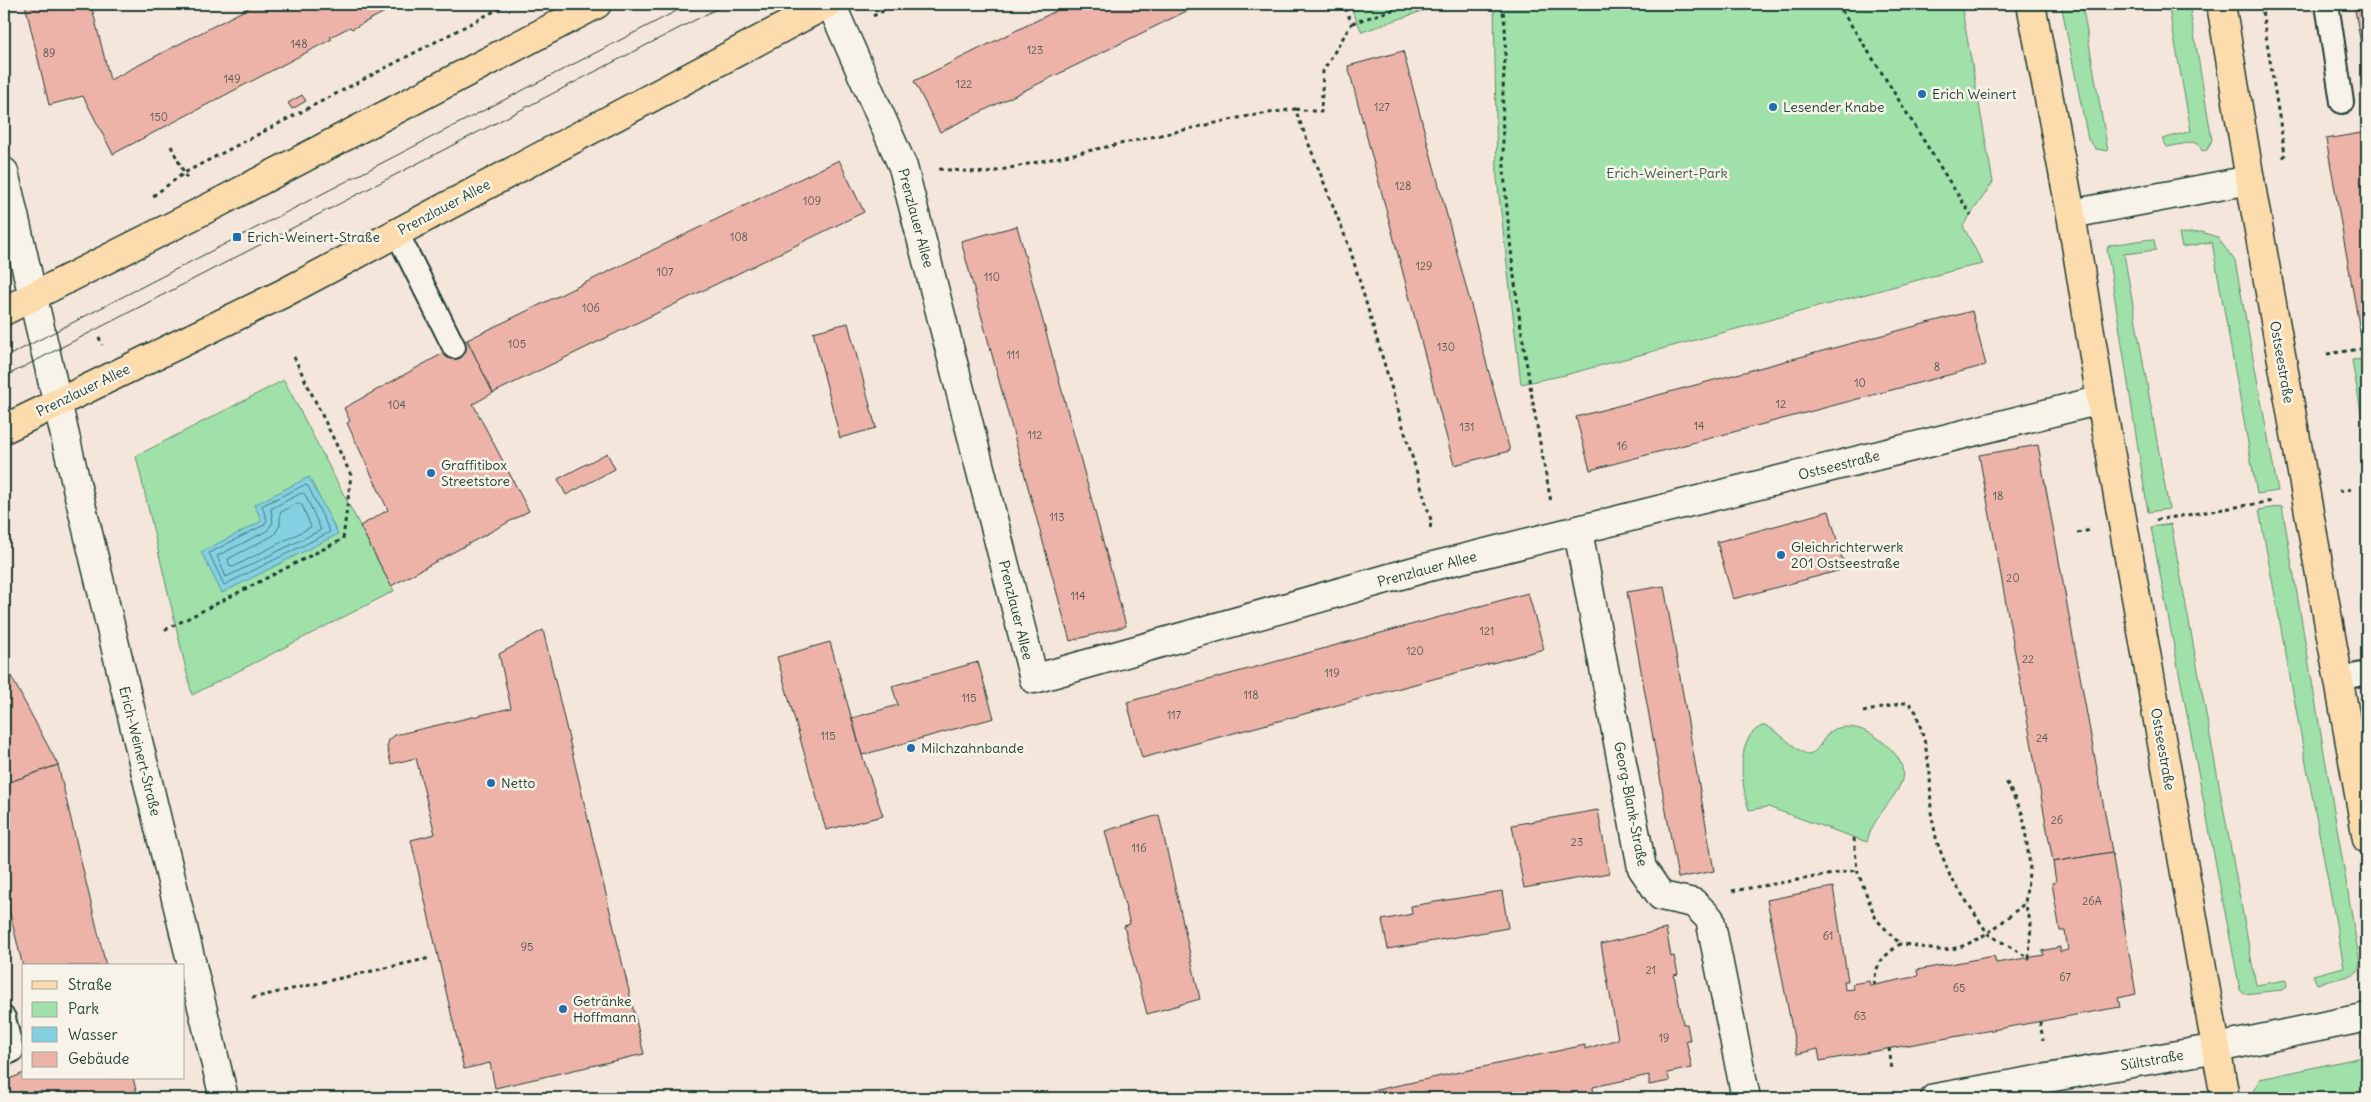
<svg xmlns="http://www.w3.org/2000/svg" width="2371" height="1102" font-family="Delius,sans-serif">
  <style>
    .green { fill: #a0e0a9; stroke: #608e6e }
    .water { fill: #84d0e3; stroke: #5c959d }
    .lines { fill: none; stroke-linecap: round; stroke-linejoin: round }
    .shore { stroke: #47787a; stroke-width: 1 }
    .building { fill: #edb3a9; stroke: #1f3d34 }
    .lane-casing { stroke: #1f3d34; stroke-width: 26 }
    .street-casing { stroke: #1f3d34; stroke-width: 31 }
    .primary-casing { stroke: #1f3d34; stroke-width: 31 }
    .path { stroke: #1f3d34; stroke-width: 3; stroke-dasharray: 4 4; stroke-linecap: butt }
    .lane { stroke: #f7f3e8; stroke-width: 22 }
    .street { stroke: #f7f3e8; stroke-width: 28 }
    .primary { stroke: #fcdcac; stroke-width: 28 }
    .tram { stroke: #1f3d34; stroke-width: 1 }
    .poi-dot { fill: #1f6fb2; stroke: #f7f3e8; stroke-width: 2 }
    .labels { text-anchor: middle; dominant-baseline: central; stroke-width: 5; stroke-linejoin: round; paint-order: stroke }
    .number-label { font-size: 11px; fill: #525a51 }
    .poi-label { font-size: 14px; fill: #1f3d34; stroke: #f7f3e8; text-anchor: start }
    .park-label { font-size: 14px; fill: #395e4b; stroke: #f7f3e8 }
    .street-label { font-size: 14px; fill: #1f3d34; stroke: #f7f3e8 }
  </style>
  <rect width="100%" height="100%" fill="#f5e6db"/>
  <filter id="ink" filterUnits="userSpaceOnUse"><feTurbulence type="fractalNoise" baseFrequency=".02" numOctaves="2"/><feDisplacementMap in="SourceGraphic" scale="10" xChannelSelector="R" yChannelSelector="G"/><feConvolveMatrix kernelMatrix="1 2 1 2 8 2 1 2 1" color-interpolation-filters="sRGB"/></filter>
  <g filter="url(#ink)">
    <g class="green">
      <polygon points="1349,4 1442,4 1362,32"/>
      <polygon points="1494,4 1961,4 1993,182 1963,226 1983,264 1959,269 1565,375 1521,384 1497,178"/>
      <polygon points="2061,4 2082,4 2108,151 2096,149 2088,139"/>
      <polygon points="2168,4 2189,4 2212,140 2207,150 2202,151 2200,146 2193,142 2167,147 2162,139 2191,131"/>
      <polygon points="2201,232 2217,237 2235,261 2278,491 2257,494 2212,242 2182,247 2179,234"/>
      <polygon points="2151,239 2154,240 2156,250 2124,254 2169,509 2148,512 2107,248 2110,245"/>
      <polygon points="2367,359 2367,447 2352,360"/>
      <polygon points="284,380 394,591 192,695 136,456"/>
      <polygon points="2282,506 2360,963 2358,971 2353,975 2317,984 2313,975 2344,967 2259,510"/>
      <polygon points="2171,524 2256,985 2286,980 2287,986 2282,990 2244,994 2240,990 2151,527"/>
      <path d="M1765 725C1782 733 1794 750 1809 755 1821 750 1822 735 1835 729 1848 724 1864 729 1875 736 1937 780 1877 798 1867 842L1768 807 1749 810C1741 785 1734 734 1765 725Z"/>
      <polygon points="2367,1056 2367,1098 2253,1098 2252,1093 2260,1079"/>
    </g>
    <polygon class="water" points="309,477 338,534 222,593 201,552 262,521 254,505"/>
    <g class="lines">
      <g class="shore">
        <polygon points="305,485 308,486 330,532 224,585 209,553 264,525 267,520 262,506"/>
        <polygon points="302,493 305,494 321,530 226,577 217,556 267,531 273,522 271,509"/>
        <polygon points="298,503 302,505 311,527 233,567 230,566 228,559 274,535 280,525 280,513"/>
      </g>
    </g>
    <g class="building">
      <polygon points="25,4 91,4 110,80 256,4 400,4 352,29 350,27 330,37 332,39 113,154 83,96 49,105"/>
      <polygon points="1070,4 1201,4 940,132 914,81"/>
      <polygon points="2354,4 2367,4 2367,79"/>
      <polygon points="1403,51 1510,451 1454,465 1348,66"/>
      <polygon points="302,95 306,101 292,109 288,103"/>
      <polygon points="2367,132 2367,341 2362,342 2326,139"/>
      <polygon points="839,160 864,212 493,393 467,340"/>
      <polygon points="1017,226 1126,626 1070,641 961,241"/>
      <polygon points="1972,311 1986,365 1590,470 1576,417"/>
      <polygon points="848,323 876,428 840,438 813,332"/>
      <polygon points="467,340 493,393 473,404 529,511 391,586 360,526 388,510 347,423 350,421 344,408"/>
      <polygon points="2038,445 2112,852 2053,862 1979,455"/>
      <polygon points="607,453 615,469 566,495 558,479"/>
      <polygon points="1829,511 1845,569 1733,599 1717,542"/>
      <polygon points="1664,586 1714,871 1678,878 1627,592"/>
      <polygon points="1528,593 1544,649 1142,758 1127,702"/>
      <polygon points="543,630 644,1054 495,1088 490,1063 464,1069 411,840 435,834 416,758 391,764 387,747 389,740 395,735 511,708 499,654"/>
      <polygon points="830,642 862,755 883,816 826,830 777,657"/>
      <polygon points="978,662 994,718 862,755 852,718 898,705 892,686"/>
      <polygon points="4,663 58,765 4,784"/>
      <polygon points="58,765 106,966 24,966 24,971 4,889 4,784"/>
      <polygon points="1598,810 1609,873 1524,888 1512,825"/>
      <polygon points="1159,815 1200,999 1147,1014 1124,926 1130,924 1105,831"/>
      <polygon points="2112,852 2136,994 2118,998 2120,1007 1820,1061 1818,1049 1797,1054 1767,900 1833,887 1848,981 1844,981 1845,990 1854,989 1852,984 1869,981 1870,986 1918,976 1917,970 1994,956 1996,963 2044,955 2042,951 2060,947 2060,952 2068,950 2065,931 2060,931 2052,883 2056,882 2053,862"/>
      <polygon points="1502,891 1508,928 1388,949 1382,920 1412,914 1411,906"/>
      <polygon points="1666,929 1671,957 1674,956 1678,974 1674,975 1683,1024 1687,1024 1690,1040 1686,1040 1692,1068 1667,1073 1670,1081 1649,1085 1649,1075 1593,1087 1594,1098 1339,1098 1585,1045 1585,1049 1618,1039 1601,944"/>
      <polygon points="24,1073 24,1078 133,1078 138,1098 4,1098 4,1081"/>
    </g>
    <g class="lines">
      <g class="lane-casing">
        <g id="lane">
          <polyline points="2327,4 2342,102"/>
          <polyline points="397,233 454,347"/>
          <polyline points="2338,679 2367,673"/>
          <polyline points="4,1018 12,1051 4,1054"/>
        </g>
      </g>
      <g class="street-casing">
        <g id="street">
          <polyline points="831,4 903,167 1034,679 1425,568 2101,400"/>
          <polyline points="4,172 75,479 224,1098"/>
          <polyline points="2071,214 2250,180"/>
          <polyline points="1578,531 1642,868 1661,896 1694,903 1710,919 1746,1098"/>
          <polyline points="1935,1098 2217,1048 2367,1017"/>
        </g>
      </g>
      <g class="primary-casing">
        <g id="primary">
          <polyline points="2031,4 2071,214 2101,400 2225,1098"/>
          <polyline points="2221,4 2250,180 2367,839"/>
          <polyline points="4,311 220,202 597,4"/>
          <polyline points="4,429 282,294 827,4"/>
        </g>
      </g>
      <g class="path">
        <path d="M1501 4C1509 31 1504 62 1503 90 1502 121 1503 154 1505 185 1513 292 1531 397 1551 502"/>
        <path d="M1837 4C1884 73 1925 145 1971 215"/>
        <polyline points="2261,4 2285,154 2282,161"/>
        <polyline points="873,16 897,4"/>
        <polyline points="1352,23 1411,4"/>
        <polyline points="1295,109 1321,112 1323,71 1352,23 1343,4"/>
        <polyline points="171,146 188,181"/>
        <polyline points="939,169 987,173 1243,117 1295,109 1350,249 1431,520 1430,532"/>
        <polyline points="153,196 184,173 508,4"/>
        <polyline points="99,337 102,345"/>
        <polyline points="2327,354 2367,348"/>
        <polyline points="2339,491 2353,489"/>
        <polyline points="2156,520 2273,501"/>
        <polyline points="2077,533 2091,530"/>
        <polyline points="165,630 343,539 351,475 294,357"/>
        <polyline points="1863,712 1908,702 1916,712 1925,743 1930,773 1931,812 1937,842 1950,876 1988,934 2029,958 2031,924 2025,903"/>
        <polyline points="1854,838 1857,870 1876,919 1900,944"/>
        <polyline points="1732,891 1857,870"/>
        <path d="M1874 985C1876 962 1882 958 1900 944 1913 944 1925 949 1938 950 1972 951 2001 923 2025 903L2030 866 2023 815 2005 779"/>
        <polyline points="252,998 430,958"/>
        <polyline points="2040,1022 2043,1040"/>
        <polyline points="1889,1048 1892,1070"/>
      </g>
      <use href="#lane" class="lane"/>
      <use href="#street" class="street"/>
      <use href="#primary" class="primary"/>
      <g class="tram">
        <polyline points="4,358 690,4"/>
        <polyline points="4,377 726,4"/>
      </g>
    </g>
  </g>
  <g class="poi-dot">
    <circle cx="1922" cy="94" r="5"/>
    <circle cx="1773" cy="107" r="5"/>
    <rect x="232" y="232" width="10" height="10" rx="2.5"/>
    <circle cx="431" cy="473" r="5"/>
    <circle cx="1781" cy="555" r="5"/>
    <circle cx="911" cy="748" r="5"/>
    <circle cx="491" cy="783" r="5"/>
    <circle cx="563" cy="1009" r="5"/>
  </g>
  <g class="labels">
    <g class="number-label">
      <text x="299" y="44">148</text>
      <text x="1035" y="50">123</text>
      <text x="49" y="53">89</text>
      <text x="232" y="79">149</text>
      <text x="964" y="84">122</text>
      <text x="1382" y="107">127</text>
      <text x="159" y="117">150</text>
      <text x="1403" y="186">128</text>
      <text x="812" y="201">109</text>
      <text x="739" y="237">108</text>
      <text x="1424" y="266">129</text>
      <text x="665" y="272">107</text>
      <text x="992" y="277">110</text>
      <text x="591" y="308">106</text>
      <text x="517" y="344">105</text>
      <text x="1446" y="347">130</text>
      <text x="1013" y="355">111</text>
      <text x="1937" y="367">8</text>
      <text x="1860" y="383">10</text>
      <text x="1781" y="404">12</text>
      <text x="397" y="405">104</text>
      <text x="1699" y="426">14</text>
      <text x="1467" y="427">131</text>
      <text x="1035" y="435">112</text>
      <text x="1622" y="446">16</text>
      <text x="1998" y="496">18</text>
      <text x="1057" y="517">113</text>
      <text x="2013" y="578">20</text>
      <text x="1078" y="596">114</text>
      <text x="1487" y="631">121</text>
      <text x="1415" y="651">120</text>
      <text x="2028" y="659">22</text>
      <text x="1332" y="673">119</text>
      <text x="1251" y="695">118</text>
      <text x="969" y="698">115</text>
      <text x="1174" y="715">117</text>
      <text x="828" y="736">115</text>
      <text x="2042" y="738">24</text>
      <text x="2057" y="820">26</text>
      <text x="1577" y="842">23</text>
      <text x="1139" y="848">116</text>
      <text x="2092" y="901">26A</text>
      <text x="1828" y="936">61</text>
      <text x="527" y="947">95</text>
      <text x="1651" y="970">21</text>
      <text x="2065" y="977">67</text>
      <text x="1959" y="988">65</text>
      <text x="1860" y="1016">63</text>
      <text x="1664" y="1038">19</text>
    </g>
    <g class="poi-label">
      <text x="1932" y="94">Erich Weinert</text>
      <text x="1783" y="107">Lesender Knabe</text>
      <text x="247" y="237">Erich-Weinert-Straße</text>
      <text x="441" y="465">Graffitibox<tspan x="441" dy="16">Streetstore</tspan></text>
      <text x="1791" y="547">Gleichrichterwerk<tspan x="1791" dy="16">201 Ostseestraße</tspan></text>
      <text x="921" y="748">Milchzahnbande</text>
      <text x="501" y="783">Netto</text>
      <text x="573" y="1001">Getränke<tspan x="573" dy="16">Hoffmann</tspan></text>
    </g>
    <g class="park-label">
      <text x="1667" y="173">Erich-Weinert-Park</text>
    </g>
    <g class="street-label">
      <text transform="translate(444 207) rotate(-28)">Prenzlauer Allee</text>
      <text transform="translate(916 218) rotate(75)">Prenzlauer Allee</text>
      <text transform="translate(2282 362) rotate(80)">Ostseestraße</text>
      <text transform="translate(83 390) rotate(-26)">Prenzlauer Allee</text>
      <text transform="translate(1839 465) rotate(-14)">Ostseestraße</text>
      <text transform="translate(1427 569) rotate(-15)">Prenzlauer Allee</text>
      <text transform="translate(1016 610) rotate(76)">Prenzlauer Allee</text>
      <text transform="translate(2163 749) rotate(80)">Ostseestraße</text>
      <text transform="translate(140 751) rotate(76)">Erich-Weinert-Straße</text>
      <text transform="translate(1631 804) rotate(79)">Georg-Blank-Straße</text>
      <text transform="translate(2152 1060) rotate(-10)">Sültstraße</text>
    </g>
  </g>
  <rect width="2371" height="1102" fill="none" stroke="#f7f3e8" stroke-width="20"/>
  <rect x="10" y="10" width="2351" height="1082" fill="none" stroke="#1f3d34" stroke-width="2" filter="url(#ink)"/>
  <rect x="22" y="964" width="162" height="115" fill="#f7f3e8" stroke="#a1aaa0"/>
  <rect x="32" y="981" width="25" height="8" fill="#fcdcac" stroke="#a1aaa0"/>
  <text x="68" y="990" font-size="15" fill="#1f3d34">Straße</text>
  <rect x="32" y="1002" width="25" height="15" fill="#a0e0a9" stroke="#a1aaa0"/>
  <text x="68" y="1014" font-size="15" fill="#1f3d34">Park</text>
  <rect x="32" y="1027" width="25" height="15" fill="#84d0e3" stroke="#a1aaa0"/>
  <text x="68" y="1040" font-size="15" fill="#1f3d34">Wasser</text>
  <rect x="32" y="1052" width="25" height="15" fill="#edb3a9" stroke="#a1aaa0"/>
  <text x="68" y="1064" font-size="15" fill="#1f3d34">Gebäude</text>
</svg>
